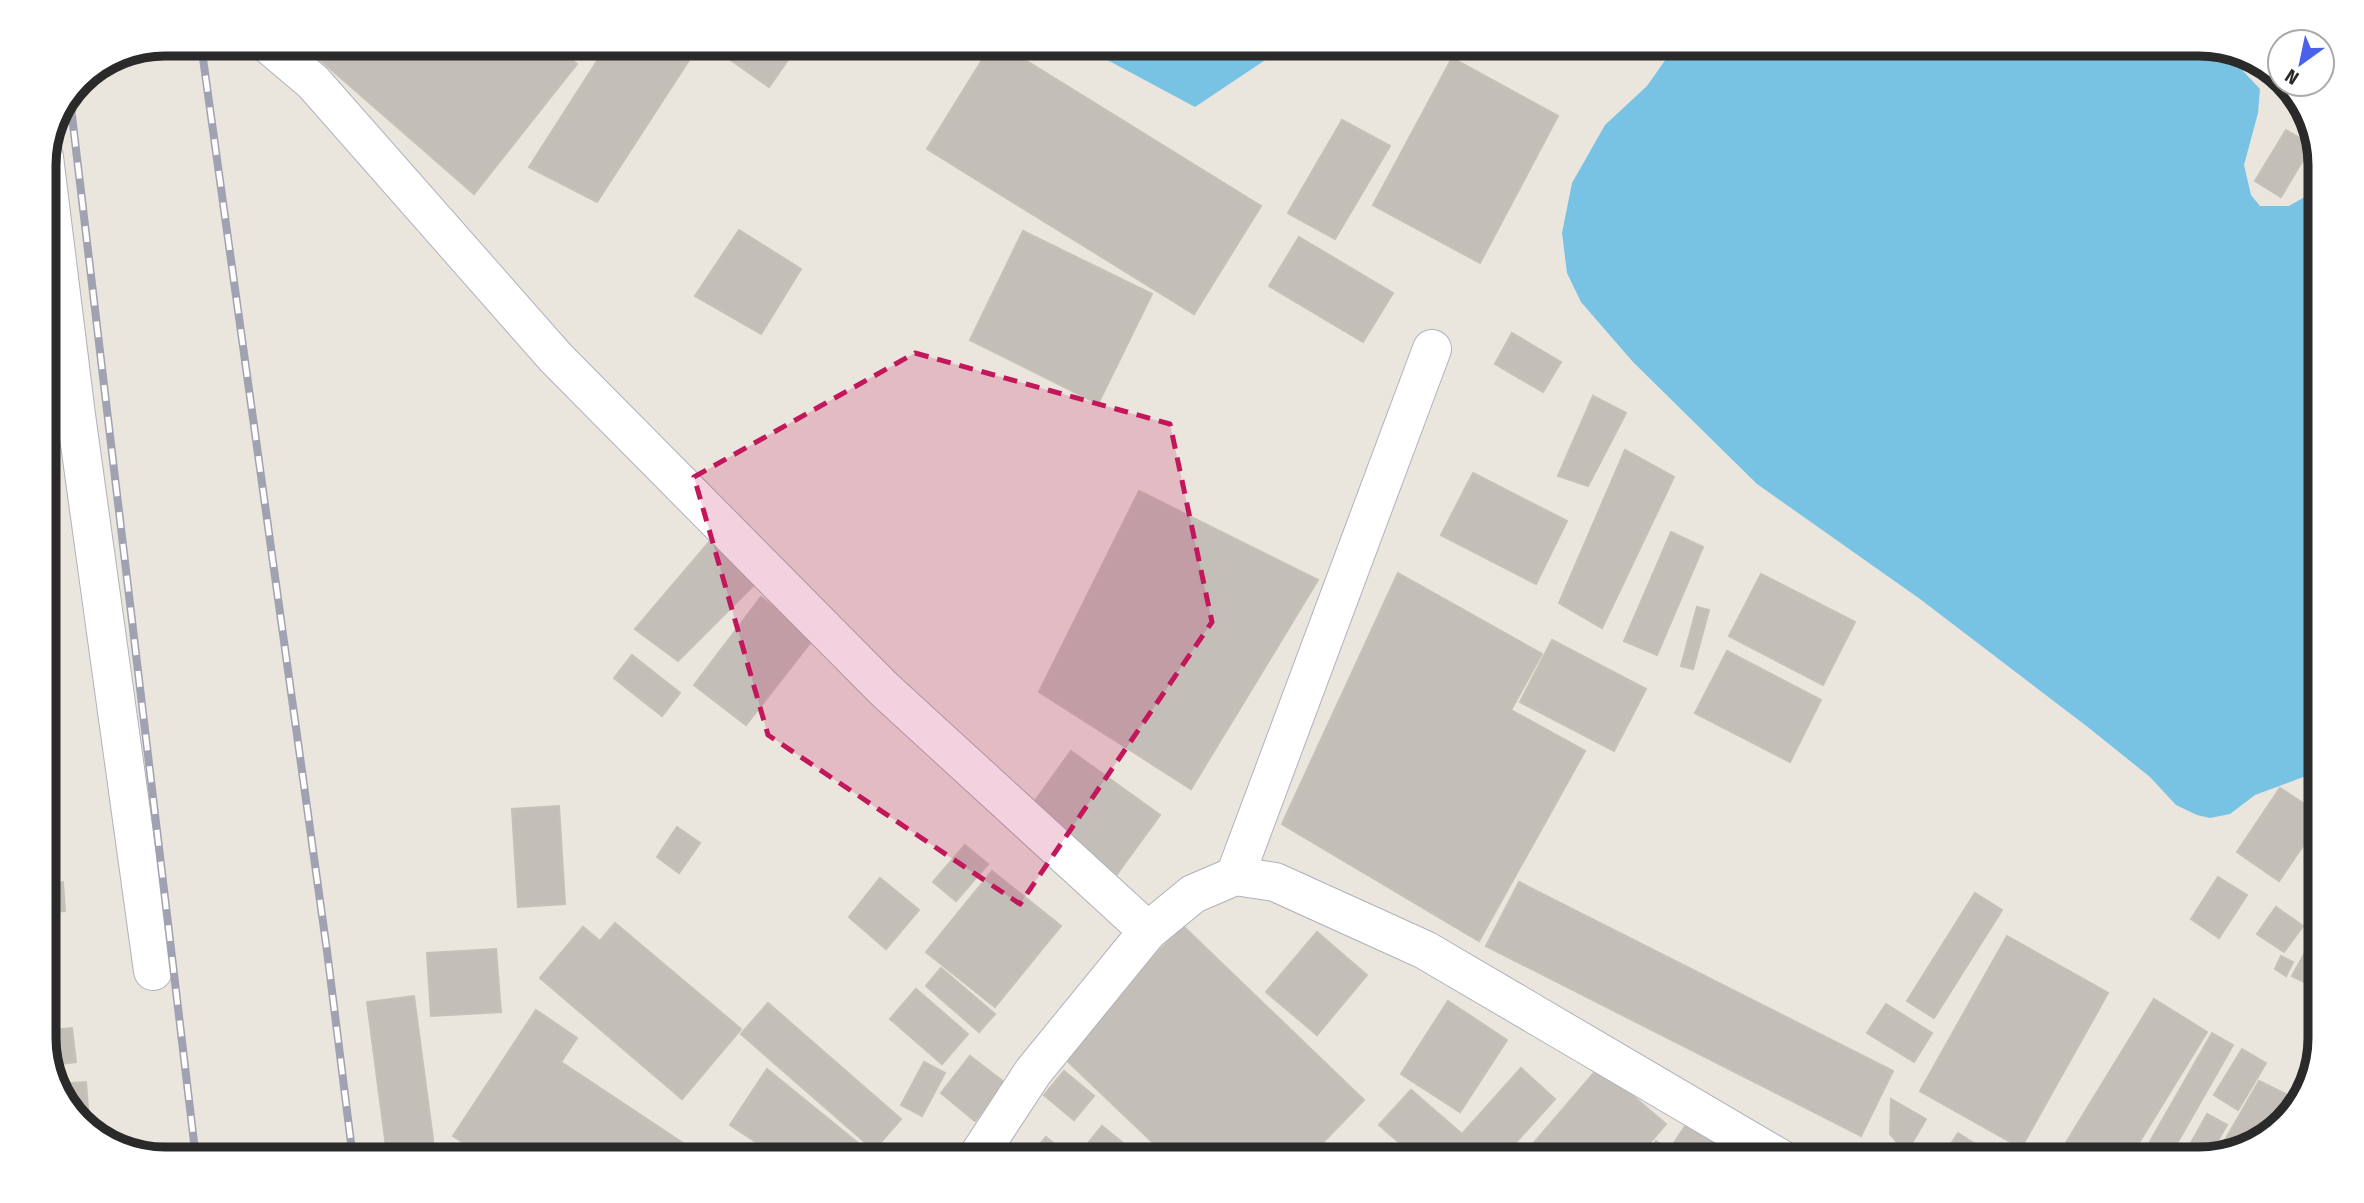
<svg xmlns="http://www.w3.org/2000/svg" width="2364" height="1203" font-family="'Fira Sans Condensed',sans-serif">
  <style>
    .water { fill: #78c3e4 }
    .building { fill: #c3bfb8; stroke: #c6c1b6; stroke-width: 2 }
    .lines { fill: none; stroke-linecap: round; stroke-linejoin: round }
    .street-casing { stroke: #b0b2bc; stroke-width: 40 }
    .street { stroke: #fff; stroke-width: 38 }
    .rail-casing { stroke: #a0a2b2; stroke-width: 8 }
    .rail { stroke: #fff; stroke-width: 5; stroke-dasharray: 16; stroke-linecap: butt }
    .marked { fill: #c2185b; fill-opacity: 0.2; stroke: #c2185b; stroke-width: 5; stroke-dasharray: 14 9; stroke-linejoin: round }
    .rim { fill: none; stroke: #2a2a2a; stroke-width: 9 }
  </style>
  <rect width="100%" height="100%" fill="#eae5dd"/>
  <g class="water">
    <polygon points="1101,44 1289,44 1195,107 1098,55"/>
    <path d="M1673 44H2199C2228 51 2240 68 2260 89L2258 113 2244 165 2251 195 2260 206H2289L2320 188V774L2306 776 2255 795 2230 814 2210 818 2197 815 2176 805 2150 777 2089 728 1920 599 1757 484 1633 362 1581 302 1567 273 1562 233 1572 183 1605 125 1647 86 1666 59Z"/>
  </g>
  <g class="building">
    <polygon points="302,44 551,44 577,64 474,194"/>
    <polygon points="608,44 672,44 691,57 597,202 529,167"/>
    <polygon points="708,44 799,44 769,87"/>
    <polygon points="992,44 999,44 1261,206 1194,314 927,149"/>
    <polygon points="1452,58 1558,116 1480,263 1373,205"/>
    <polygon points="1342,120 1390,146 1335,239 1288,213"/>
    <polygon points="2286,130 2312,145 2281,197 2255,181"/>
    <polygon points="739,230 801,269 761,334 695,296"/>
    <polygon points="1023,231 1152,294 1098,404 970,340"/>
    <polygon points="1299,237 1393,293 1363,342 1269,286"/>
    <polygon points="1512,333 1561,362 1543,392 1495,364"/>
    <polygon points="1593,396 1626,413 1588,486 1558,476"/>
    <polygon points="1625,450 1674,477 1602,628 1559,603"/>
    <polygon points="1473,473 1567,521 1536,584 1441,535"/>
    <polygon points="1139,491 1318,580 1191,789 1039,692"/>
    <polygon points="1671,532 1703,547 1657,655 1624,641"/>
    <polygon points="710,541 756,583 678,661 635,629"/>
    <polygon points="53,567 56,632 44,633 44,568"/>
    <polygon points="1398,573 1542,654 1511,710 1585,751 1479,941 1282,824"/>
    <polygon points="1761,574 1855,622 1823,685 1729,636"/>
    <polygon points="761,597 814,638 746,725 694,685"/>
    <polygon points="1697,607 1709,610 1693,669 1681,666"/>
    <polygon points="1552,640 1646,689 1614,751 1520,702"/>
    <polygon points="1727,651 1821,700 1790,762 1695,713"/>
    <polygon points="632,655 680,693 662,716 614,678"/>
    <polygon points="44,748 46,748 48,792 44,792"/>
    <polygon points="1071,751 1160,815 1117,874 1029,809"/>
    <polygon points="2280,788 2320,814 2320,821 2279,881 2237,852"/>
    <polygon points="51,802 57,869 44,870 44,803"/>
    <polygon points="559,806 565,904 518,907 512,809"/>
    <polygon points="677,827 700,843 679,873 657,857"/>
    <polygon points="965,845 988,864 956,901 933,882"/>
    <polygon points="992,871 1061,926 995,1007 926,952"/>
    <polygon points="2218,877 2247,895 2219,938 2191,919"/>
    <polygon points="880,878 919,910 886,949 849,917"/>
    <polygon points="63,882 65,911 44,912 44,884"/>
    <polygon points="1519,882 1893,1071 1861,1136 1486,946"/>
    <polygon points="1975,893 2002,910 1934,1018 1907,1001"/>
    <polygon points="2276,907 2303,926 2284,952 2257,934"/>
    <polygon points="56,923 59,948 44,950 44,924"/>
    <polygon points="615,923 741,1029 682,1099 540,978 583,927 600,941"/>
    <polygon points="1183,926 1364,1100 1307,1159 1170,1159 1060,1054"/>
    <polygon points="1317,932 1367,975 1317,1035 1266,992"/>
    <polygon points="2316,932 2320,934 2320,952 2304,982 2292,976"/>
    <polygon points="2007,936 2108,993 2021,1148 1920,1091"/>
    <polygon points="496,949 501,1012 431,1016 427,953"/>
    <polygon points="2281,956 2293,962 2286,976 2275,969"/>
    <polygon points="941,968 995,1014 979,1032 926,986"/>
    <polygon points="2320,981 2320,996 2314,992"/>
    <polygon points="916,989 968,1034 942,1064 890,1019"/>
    <polygon points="414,996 434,1147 387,1154 367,1002"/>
    <polygon points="2154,999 2207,1032 2129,1159 2056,1159"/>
    <polygon points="1448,1001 1507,1040 1460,1112 1401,1074"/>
    <polygon points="768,1003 901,1119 874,1150 741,1034"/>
    <polygon points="1886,1004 1932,1033 1914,1062 1867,1033"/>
    <polygon points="536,1010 577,1038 561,1062 707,1159 488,1159 453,1136"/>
    <polygon points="72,1028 76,1062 50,1065 44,1046 44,1031"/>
    <polygon points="2212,1033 2233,1045 2168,1159 2140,1159"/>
    <polygon points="2242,1049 2266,1063 2238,1110 2214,1095"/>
    <polygon points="970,1056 1005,1083 975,1121 941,1093"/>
    <polygon points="924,1062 945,1073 922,1116 901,1105"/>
    <polygon points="1599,1067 1666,1124 1636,1159 1520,1159"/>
    <polygon points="1521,1068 1555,1099 1501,1159 1418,1159 1379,1125 1411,1090 1462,1134"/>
    <polygon points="767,1069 869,1152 864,1159 782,1159 730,1125"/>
    <polygon points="1064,1071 1094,1096 1074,1120 1044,1095"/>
    <polygon points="2259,1081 2290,1096 2265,1139 2217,1154"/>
    <polygon points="86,1082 88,1109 70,1110 64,1106 57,1084"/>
    <polygon points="1891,1099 1926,1119 1906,1153 1890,1134"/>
    <polygon points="2207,1114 2227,1125 2209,1156 2199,1159 2182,1159"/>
    <polygon points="1692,1116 1758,1159 1686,1159 1670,1149"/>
    <polygon points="1102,1126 1143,1159 1097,1159 1084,1148"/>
    <polygon points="1958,1133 1999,1159 1941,1159"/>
    <polygon points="1046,1137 1073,1159 1027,1159"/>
    <polygon points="1656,1141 1683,1159 1644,1159"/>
  </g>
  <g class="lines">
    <g class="street-casing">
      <g id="street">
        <polyline points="268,44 313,82 556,358 884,689 1148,931"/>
        <polyline points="44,157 76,415 153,971"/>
        <polyline points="1235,876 1432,349"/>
        <polyline points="976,1159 1033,1072 1148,931 1193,894 1235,876 1275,882 1425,950 1781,1159"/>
      </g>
    </g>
    <use href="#street" class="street"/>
    <g class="rail-casing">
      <g id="rail">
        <polyline points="201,44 327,951 353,1159"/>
        <polyline points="70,99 196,1159"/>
      </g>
    </g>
    <use href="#rail" class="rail"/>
  </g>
  <path class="marked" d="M915 353 1170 424 1212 622 1020 904 768 735 694 477Z"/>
  <path d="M0 0H2364V1203H0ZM165 56H2199A109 109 0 0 1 2308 165V1038A109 109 0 0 1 2199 1147H165A109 109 0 0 1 56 1038V165A109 109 0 0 1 165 56Z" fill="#fff" fill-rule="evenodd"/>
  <path class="rim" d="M165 56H2199A109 109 0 0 1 2308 165V1038A109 109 0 0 1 2199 1147H165A109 109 0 0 1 56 1038V165A109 109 0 0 1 165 56Z"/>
  <g transform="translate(2301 63) rotate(213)"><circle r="33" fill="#ffffff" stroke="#aaaaaa" stroke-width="2"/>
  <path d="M0-5L12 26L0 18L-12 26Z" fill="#4961eb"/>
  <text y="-10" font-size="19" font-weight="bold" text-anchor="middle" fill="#2a2a2a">N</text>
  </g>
</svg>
